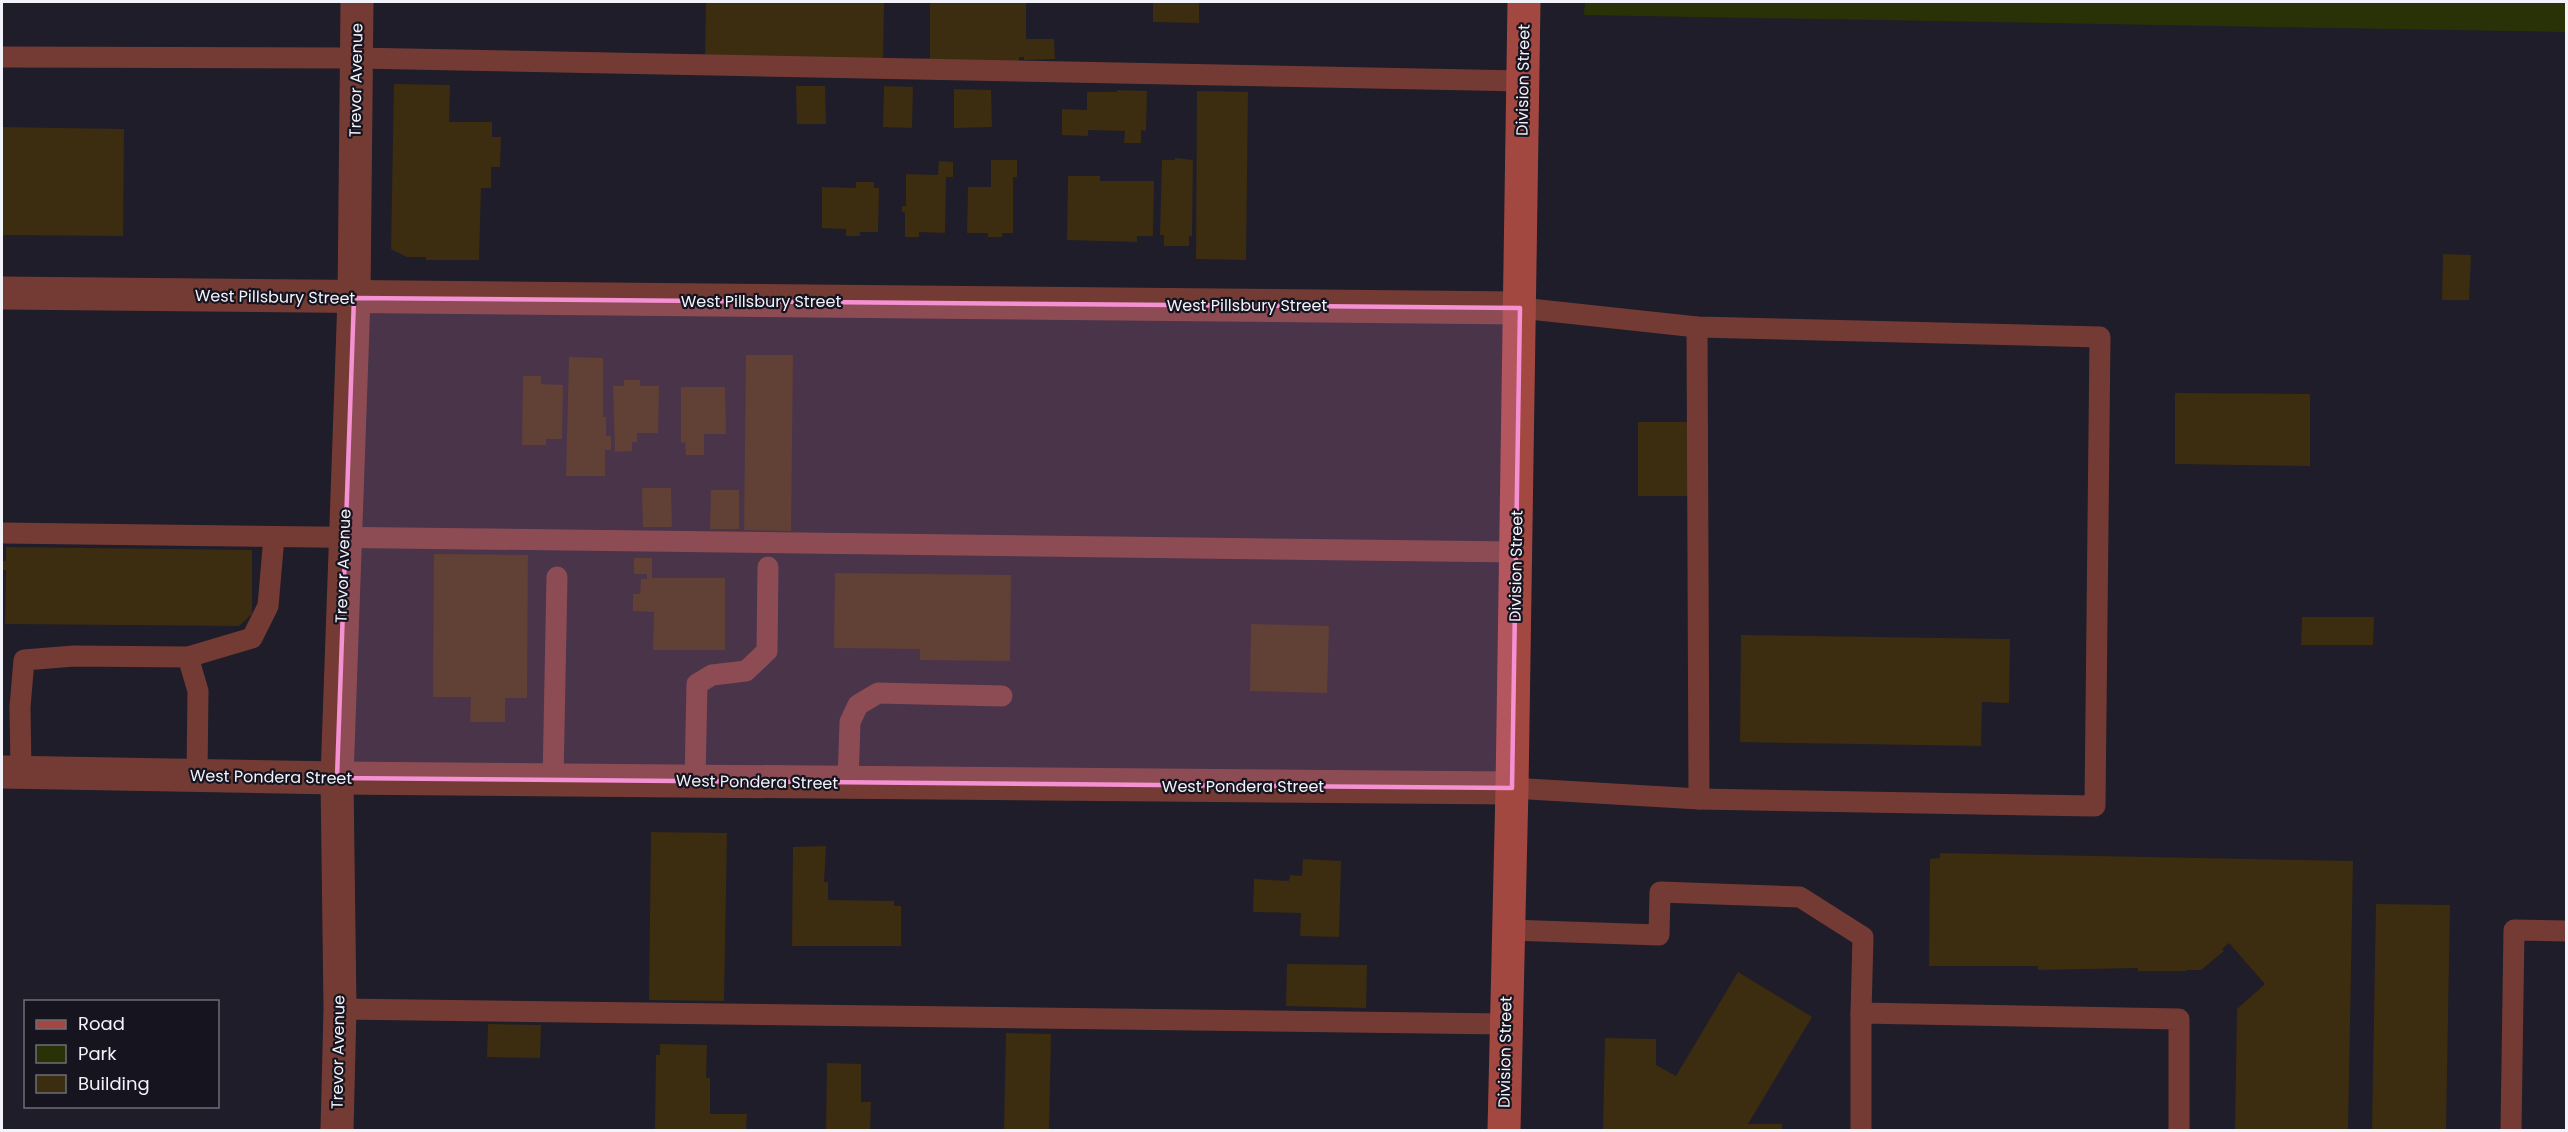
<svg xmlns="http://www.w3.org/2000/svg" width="2568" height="1132" font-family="Poppins,sans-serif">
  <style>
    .green { fill: #293207 }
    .building { fill: #3c2c10 }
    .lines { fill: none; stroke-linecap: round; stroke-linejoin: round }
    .service { stroke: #743b35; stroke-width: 21 }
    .minor { stroke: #743b35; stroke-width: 33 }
    .secondary { stroke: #a34840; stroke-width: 33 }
    .marked { fill: #f491d3; fill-opacity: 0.2; stroke: #f491d3; stroke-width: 4.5; stroke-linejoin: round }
    .labels { text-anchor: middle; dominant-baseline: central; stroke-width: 4.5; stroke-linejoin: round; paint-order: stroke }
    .street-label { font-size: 16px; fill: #f2f2fa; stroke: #15141f }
  </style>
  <rect width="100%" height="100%" fill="#1e1d29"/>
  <polygon class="green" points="1585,2 2566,2 2566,32 1584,15"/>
  <g class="building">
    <polygon points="706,2 884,2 883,61 705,59"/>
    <polygon points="930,2 1026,2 1026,39 1054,39 1055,59 1024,60 1024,57 1019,57 1019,62 930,61"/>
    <polygon points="1153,2 1199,2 1199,23 1153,22"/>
    <polygon points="394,84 450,85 449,122 492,122 492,137 501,137 500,167 491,167 491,188 481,188 479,260 426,260 426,257 407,257 391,249"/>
    <polygon points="796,86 825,86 826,124 797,124"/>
    <polygon points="884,86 913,87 912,128 883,127"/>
    <polygon points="954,89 991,90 992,127 954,128"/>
    <polygon points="1117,90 1147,91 1146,131 1141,130 1141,143 1124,143 1125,131 1088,130 1088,136 1062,135 1062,109 1087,110 1087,92 1117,92"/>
    <polygon points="1197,91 1248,92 1246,260 1196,259"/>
    <polygon points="2,127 124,129 123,236 2,235"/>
    <polygon points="1175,158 1193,160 1192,236 1189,236 1189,246 1164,246 1164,235 1160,235 1162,160 1175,160"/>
    <polygon points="991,160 1017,160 1017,177 1013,177 1013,233 1002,233 1002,237 988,237 988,233 967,233 968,187 991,187"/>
    <polygon points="939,161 953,162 953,177 946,177 945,233 919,232 919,237 905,237 905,212 902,212 902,206 906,206 906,174 938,175"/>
    <polygon points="1068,176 1100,176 1100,181 1154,181 1153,236 1137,236 1137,242 1067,240"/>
    <polygon points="856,182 874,182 874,188 879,188 878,232 860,232 860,236 846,236 846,229 822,228 822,187 856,188"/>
    <polygon points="2443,254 2471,255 2469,300 2442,300"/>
    <polygon points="746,355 793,355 791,531 744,530"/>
    <polygon points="569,357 603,358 603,417 606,417 606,436 611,436 611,450 605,450 605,476 566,476"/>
    <polygon points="523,376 541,376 541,384 563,385 562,439 546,439 546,445 522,445"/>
    <polygon points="624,380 640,380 640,386 659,386 658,433 637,433 637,442 632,442 632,451 615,452 613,386 624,386"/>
    <polygon points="681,387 725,387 726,434 704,434 704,455 686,455 685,442 681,443"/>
    <polygon points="2175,393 2310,394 2310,466 2175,464"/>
    <polygon points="1638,422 1693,422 1692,496 1638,496"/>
    <polygon points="642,488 671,488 672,527 643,527"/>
    <polygon points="711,490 739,490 739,529 710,529"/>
    <polygon points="6,547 252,550 252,614 239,626 5,624 6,570 2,570 2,561 6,561"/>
    <polygon points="434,554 528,555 527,698 505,698 505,722 470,722 471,697 433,697"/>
    <polygon points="634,558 652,558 652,578 725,578 725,650 653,650 654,612 633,611 633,594 640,594 641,579 647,579 647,574 634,574"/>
    <polygon points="835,573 1011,575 1010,661 920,660 920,649 834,648"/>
    <polygon points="2302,617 2374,617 2373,645 2301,645"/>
    <polygon points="1251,624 1329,626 1327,693 1250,691"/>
    <polygon points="1741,635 2010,639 2009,703 1982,702 1981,746 1740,742"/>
    <polygon points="651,832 727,833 724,1001 649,1000"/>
    <polygon points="826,846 824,882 828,882 828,900 894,901 894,906 901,906 901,946 792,946 793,847"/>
    <polygon points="1940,853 2353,861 2348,1130 2235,1130 2237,1009 2265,984 2229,943 2222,949 2224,951 2201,970 2186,970 2186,971 2138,971 2138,968 2038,970 2038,966 1929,966 1930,859 1940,858"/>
    <polygon points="1303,859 1341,861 1339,937 1300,936 1301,913 1253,912 1254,879 1289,881 1290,875 1302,876"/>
    <polygon points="2376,904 2450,905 2446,1130 2372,1130"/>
    <polygon points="1287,964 1367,965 1366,1008 1286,1006"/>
    <polygon points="1738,972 1812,1017 1748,1124 1782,1124 1782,1130 1603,1130 1605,1038 1656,1039 1656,1065 1676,1076"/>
    <polygon points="488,1024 541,1025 540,1058 487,1057"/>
    <polygon points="1006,1033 1051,1034 1049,1130 1004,1130"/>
    <polygon points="660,1044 707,1045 706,1078 710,1078 710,1114 747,1114 746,1130 655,1130 656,1055 660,1055"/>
    <polygon points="827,1063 861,1064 861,1102 871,1102 870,1130 826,1130"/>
  </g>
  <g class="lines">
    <g class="service">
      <polyline points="2,57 356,58 1523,81"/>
      <polyline points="1697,327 1699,799"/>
      <polyline points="2,533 1516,552"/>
      <polyline points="188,657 252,638 268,606 274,537"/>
      <polyline points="21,772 20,707 24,660 74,656 188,657 198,691 197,775"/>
      <polyline points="553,780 557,577"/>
      <polyline points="695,781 697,684 712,675 746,671 767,651 768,567"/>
      <polyline points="848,783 850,722 858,705 878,693 1002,696"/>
      <polyline points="1512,788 1699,799 2095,806 2100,337 1697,327 1520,308"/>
      <polyline points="1509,930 1659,935 1660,892 1800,897 1863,937 1861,1013"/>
      <polyline points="340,1009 1505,1024"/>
      <polyline points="1861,1130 1861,1013 2179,1019 2179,1130"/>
      <polyline points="2511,1130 2514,930 2566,931"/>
    </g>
    <g class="minor">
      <polyline points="2,293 1520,308"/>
      <polyline points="2,772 337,778 1512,788"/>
      <polyline points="337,1130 340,1009 337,778 354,298 357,2"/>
    </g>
    <polyline class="secondary" points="1504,1130 1512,788 1524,2"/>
  </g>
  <path class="marked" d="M354 298 1520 308 1512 788 337 778Z"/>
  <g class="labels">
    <g class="street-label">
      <text transform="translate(356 80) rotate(-89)">Trevor Avenue</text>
      <text transform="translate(1523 80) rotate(-89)">Division Street</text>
      <text transform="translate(275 297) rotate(1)">West Pillsbury Street</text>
      <text x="761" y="301">West Pillsbury Street</text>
      <text x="1247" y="305">West Pillsbury Street</text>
      <text transform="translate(343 566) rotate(-88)">Trevor Avenue</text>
      <text transform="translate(1516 566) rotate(-89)">Division Street</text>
      <text transform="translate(271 777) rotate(1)">West Pondera Street</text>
      <text transform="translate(757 782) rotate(1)">West Pondera Street</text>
      <text x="1243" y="786">West Pondera Street</text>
      <text transform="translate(338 1052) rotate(-89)">Trevor Avenue</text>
      <text transform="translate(1505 1052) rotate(-89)">Division Street</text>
    </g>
  </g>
  <rect width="2568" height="1132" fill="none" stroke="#f2f2fa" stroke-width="6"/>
  <rect x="24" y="1000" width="195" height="108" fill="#15141f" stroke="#6d6d77" stroke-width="1.5"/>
  <rect x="36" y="1020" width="30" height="9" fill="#a34840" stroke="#6d6d77" stroke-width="1.5"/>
  <text x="78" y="1030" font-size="18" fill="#f2f2fa">Road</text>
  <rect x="36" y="1045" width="30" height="18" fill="#293207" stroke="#6d6d77" stroke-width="1.5"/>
  <text x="78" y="1060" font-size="18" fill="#f2f2fa">Park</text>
  <rect x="36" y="1075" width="30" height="18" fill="#3c2c10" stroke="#6d6d77" stroke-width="1.5"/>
  <text x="78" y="1090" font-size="18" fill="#f2f2fa">Building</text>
</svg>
